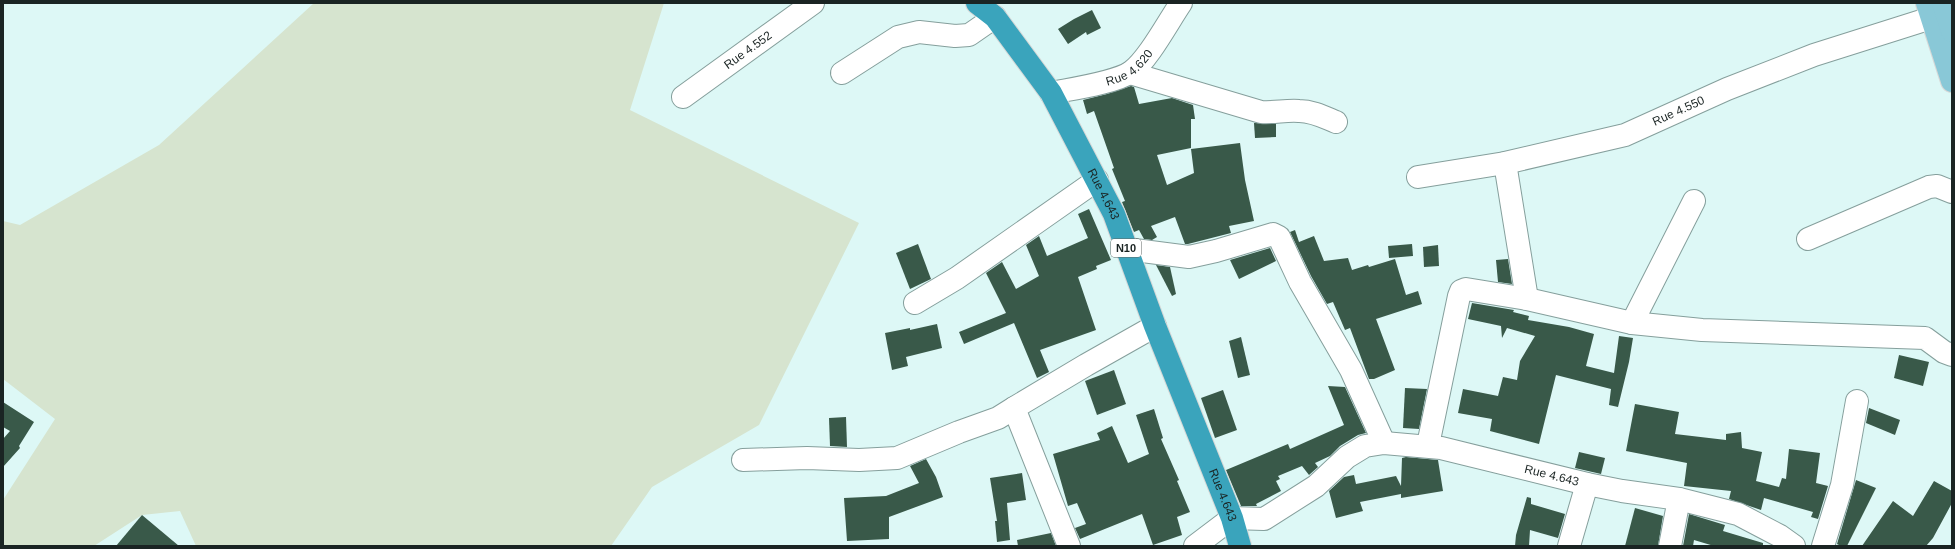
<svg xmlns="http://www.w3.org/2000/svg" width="1955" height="549" font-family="Helvetica,sans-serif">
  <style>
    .green { fill: #d6e4cf }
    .building { fill: #395949 }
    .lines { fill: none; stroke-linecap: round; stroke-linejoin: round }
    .minor-casing { stroke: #859f9c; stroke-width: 24 }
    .major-casing { stroke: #d6d8d7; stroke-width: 24 }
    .highway-casing { stroke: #d6d8d7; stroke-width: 24 }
    .minor { stroke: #fff; stroke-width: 22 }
    .major { stroke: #89c8d7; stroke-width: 22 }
    .highway { stroke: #3aa4bc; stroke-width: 22 }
    .labels { text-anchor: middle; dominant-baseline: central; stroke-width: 4; stroke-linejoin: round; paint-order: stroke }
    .shield { fill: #fff; stroke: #5f6665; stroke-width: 1 }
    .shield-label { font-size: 11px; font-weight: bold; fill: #1a2423 }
    .street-label { font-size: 12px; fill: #1a2423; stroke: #fff }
  </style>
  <rect width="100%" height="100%" fill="#ddf8f6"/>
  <polygon class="green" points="314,3 664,3 630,110 859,223 759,425 652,487 611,546 196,546 180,511 142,515 94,546 3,546 3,500 55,419 3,379 3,221 20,225 159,145"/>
  <g class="building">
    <polygon points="1092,10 1101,28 1087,35 1086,32 1068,44 1058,29 1074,19"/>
    <polygon points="1131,86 1134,87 1139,104 1172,98 1193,105 1195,119 1191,119 1191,148 1157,155 1167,185 1194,173 1191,149 1240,143 1245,180 1254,221 1229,226 1231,233 1188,244 1185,244 1175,217 1151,226 1157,237 1152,240 1144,239 1139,230 1134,232 1122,202 1125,201 1112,169 1114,168 1094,111 1087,114 1083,100 1107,94"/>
    <polygon points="1254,123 1276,124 1276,137 1255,138"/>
    <polygon points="1089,209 1111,260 1096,266 1097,269 1078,277 1096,330 1040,350 1049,372 1037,378 1014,323 964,344 959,332 1006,313 986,273 1002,262 1016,289 1039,276 1026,245 1039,236 1047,256 1088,238 1078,214"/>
    <polygon points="1295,230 1299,242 1314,236 1324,261 1348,258 1352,270 1368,265 1369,267 1395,259 1406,295 1418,291 1422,304 1376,319 1395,370 1374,379 1369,379 1350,328 1345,330 1333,302 1327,304 1311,276 1290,232"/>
    <polygon points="918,244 931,279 910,289 896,253"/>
    <polygon points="1412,244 1413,256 1389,258 1388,246"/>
    <polygon points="1438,245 1439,266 1424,267 1423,247"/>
    <polygon points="1270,248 1276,261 1239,279 1230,260"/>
    <polygon points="1508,259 1512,284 1498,282 1496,260"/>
    <polygon points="1156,265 1170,267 1176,294 1172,296"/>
    <polygon points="1472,303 1514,310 1513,312 1529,316 1528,320 1569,327 1594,334 1586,366 1614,373 1619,336 1633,338 1629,362 1618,407 1609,405 1611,389 1556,375 1539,444 1490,431 1492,419 1458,413 1463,389 1498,396 1503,377 1517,380 1520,361 1535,336 1507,328 1502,338 1501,326 1468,319"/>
    <polygon points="937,324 942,348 906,357 908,366 892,370 885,333 910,328 910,330"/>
    <polygon points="1241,337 1250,375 1238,378 1229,341"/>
    <polygon points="1899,355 1929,362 1923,386 1894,378"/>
    <polygon points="1114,370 1126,404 1097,415 1085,381"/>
    <polygon points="1328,386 1345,387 1366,433 1358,435 1340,446 1330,456 1315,463 1318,467 1309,475 1302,466 1278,476 1280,479 1276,481 1281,491 1256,504 1257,506 1241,506 1226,470 1288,444 1290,449 1344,425"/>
    <polygon points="1405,388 1427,389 1419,429 1403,428"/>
    <polygon points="1223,390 1237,430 1215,438 1201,398"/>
    <polygon points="3,402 34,422 19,446 20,448 3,467 3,439 10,431 3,427"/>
    <polygon points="1635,404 1679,412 1675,434 1726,440 1726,434 1741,432 1742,448 1762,452 1756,481 1779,487 1782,478 1786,479 1789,449 1820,453 1816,483 1828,486 1818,519 1811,517 1813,512 1764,498 1761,510 1729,499 1731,491 1684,486 1687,463 1626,451"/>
    <polygon points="1869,408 1900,420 1895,435 1866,423"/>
    <polygon points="1154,409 1163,438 1161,439 1179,480 1177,481 1190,512 1177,517 1182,535 1153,545 1142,514 1080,539 1075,528 1086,524 1077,503 1068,506 1053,454 1100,440 1097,433 1112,426 1128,463 1149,454 1136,415"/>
    <polygon points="846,417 847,447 830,446 829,418"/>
    <polygon points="1579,452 1605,458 1601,474 1575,468"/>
    <polygon points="1406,457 1438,460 1443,491 1401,498 1401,494 1360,502 1363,511 1336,518 1329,491 1344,477 1354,475 1356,484 1396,476 1401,486 1402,458"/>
    <polygon points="926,459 936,477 943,497 889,517 889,539 847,541 844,498 886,496 919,483 910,466"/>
    <polygon points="1022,473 1026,500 1007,503 1010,540 997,542 995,521 997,521 990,478"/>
    <polygon points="1856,480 1876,488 1847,546 1841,546 1837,544"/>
    <polygon points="1934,481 1952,491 1952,503 1933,538 1926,546 1862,546 1893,501 1913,516"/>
    <polygon points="1527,497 1531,498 1531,504 1565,514 1558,538 1530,530 1529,546 1515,546 1516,535"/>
    <polygon points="1635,508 1663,516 1658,546 1625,546"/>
    <polygon points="1689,514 1725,525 1723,531 1763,543 1763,546 1714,546 1694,540 1693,546 1683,546"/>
    <polygon points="142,515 179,546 116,546"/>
    <polygon points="1051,533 1056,546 1018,546 1017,540"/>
  </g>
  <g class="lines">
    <g class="minor-casing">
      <g id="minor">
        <polyline points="842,73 898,37 919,32 955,36 969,35 995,17"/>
        <path d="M1130 73 1261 112C1274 113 1286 110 1299 111 1313 111 1324 117 1336 122"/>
        <path id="s1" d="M1051 93C1071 89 1115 83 1131 72 1148 60 1168 22 1181 3"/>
        <path id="s2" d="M683 97 813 3"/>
        <polyline points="1505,163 1527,299"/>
        <path id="s3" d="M1418 177 1505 163 1625 135 1727 89 1814 55 1931 18"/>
        <polyline points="1808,239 1929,187 1937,186 1952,192"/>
        <polyline points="1127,249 1189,257 1216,251 1273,234 1279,237 1300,282 1351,370 1384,443"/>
        <polyline points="915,303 957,278 1097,180"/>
        <polyline points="1632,323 1694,201"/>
        <polyline points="1428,445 1459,296 1461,291 1466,289 1527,299 1632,323 1702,330 1925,338 1944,352 1952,355"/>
        <polyline points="743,460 807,458 859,460 897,458 959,432 998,418 1014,408"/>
        <polyline points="1069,546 1014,408 1086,365 1155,326"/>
        <path id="s4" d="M1195 546 1232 518 1264 519 1316 486 1347 457 1365 446 1384 443 1441 448 1587 484 1622 491 1679 499 1738 514 1780 536 1794 546"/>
        <polyline points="1569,546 1587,484"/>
        <polyline points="1670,546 1679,499"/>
        <polyline points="1823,546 1842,485 1857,401"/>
      </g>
    </g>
    <g class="major-casing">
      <g id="major">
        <polyline points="1927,3 1952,81"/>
        <polyline points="1943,3 1952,31"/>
      </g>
    </g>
    <g class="highway-casing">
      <g id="highway">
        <path id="s5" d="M977 3 995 17 1051 93 1114 214 1155 326 1232 518 1240 546"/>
      </g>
    </g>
    <use href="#minor" class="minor"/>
    <use href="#major" class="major"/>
    <use href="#highway" class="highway"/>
  </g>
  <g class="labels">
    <rect class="shield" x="1111" y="239" width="30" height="18" rx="3"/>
    <g class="shield-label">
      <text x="1126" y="248">N10</text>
    </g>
    <g class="street-label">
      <text stroke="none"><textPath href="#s2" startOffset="80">Rue 4.552</textPath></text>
      <text stroke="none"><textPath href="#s1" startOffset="84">Rue 4.620</textPath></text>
      <text stroke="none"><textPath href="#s3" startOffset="270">Rue 4.550</textPath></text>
      <text stroke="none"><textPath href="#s5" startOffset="231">Rue 4.643</textPath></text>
      <text stroke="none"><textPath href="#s4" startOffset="394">Rue 4.643</textPath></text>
      <text stroke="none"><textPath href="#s5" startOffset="555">Rue 4.643</textPath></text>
    </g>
  </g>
  <rect width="1955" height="549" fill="none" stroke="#1a2423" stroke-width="8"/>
</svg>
